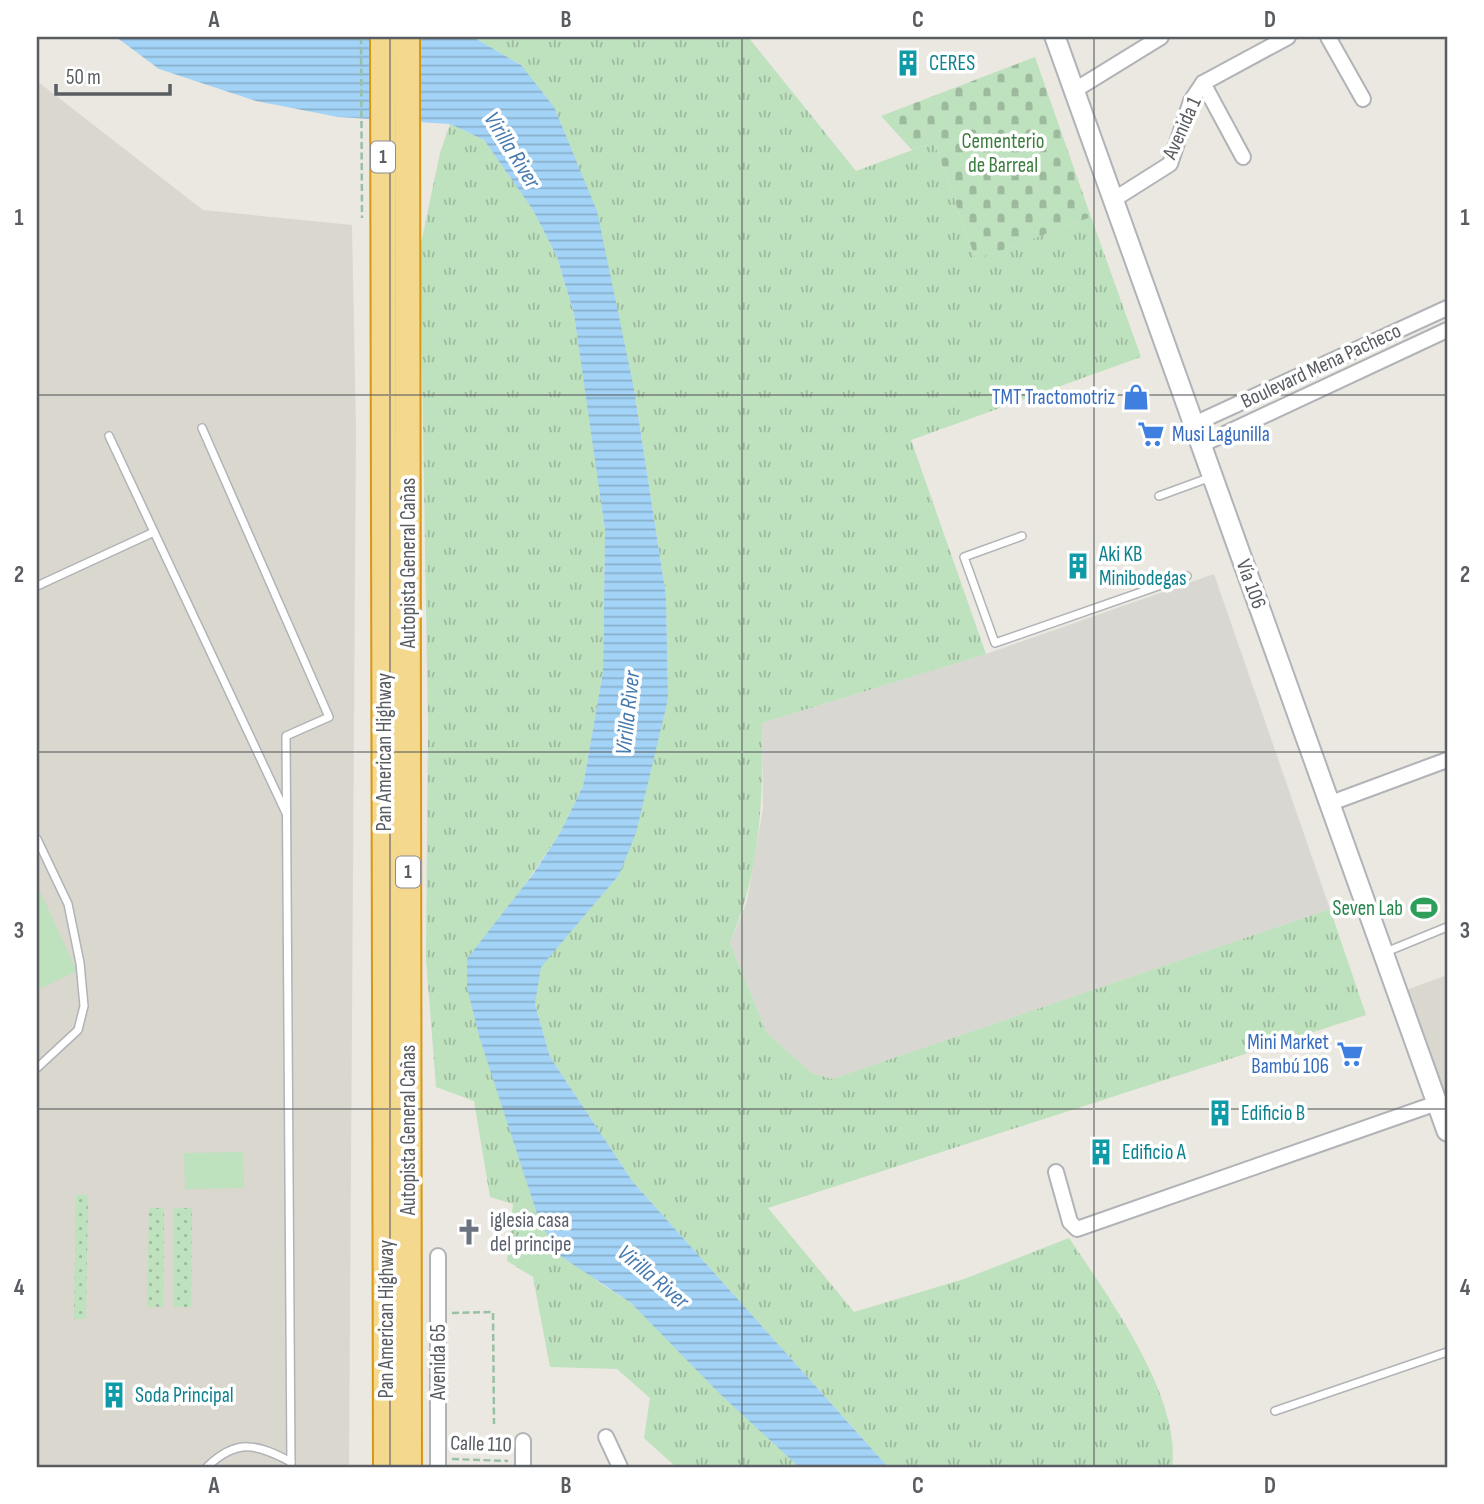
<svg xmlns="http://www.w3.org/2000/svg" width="1484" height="1504" font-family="'Sofia Sans Condensed',sans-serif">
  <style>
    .industrial { fill: #d9d7d2 }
    .education { fill: #dad7ce }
    .grass { fill: url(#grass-tufts) }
    .cemetery { fill: url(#cemetery-stones) }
    .park { fill: url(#park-dots) }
    .pitch { fill: #bee1be }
    .water { fill: url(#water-rules) }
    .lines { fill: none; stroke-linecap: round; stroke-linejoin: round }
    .lane-casing { stroke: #b1b3b7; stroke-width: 10 }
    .street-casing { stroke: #b1b3b7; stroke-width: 18 }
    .secondary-casing { stroke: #b0b3b7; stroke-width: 23 }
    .highway-casing { stroke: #d89712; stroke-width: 28 }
    .path { stroke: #98c1a3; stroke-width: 2.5; stroke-dasharray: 7 3.5; stroke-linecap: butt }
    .lane { stroke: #fff; stroke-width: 7 }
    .street { stroke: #fff; stroke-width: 14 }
    .secondary { stroke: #fff; stroke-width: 19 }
    .highway { stroke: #f3d88e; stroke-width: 24 }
    .grid { fill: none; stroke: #595c60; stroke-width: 2; stroke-opacity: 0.55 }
    .labels { text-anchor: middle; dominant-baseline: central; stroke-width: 7; stroke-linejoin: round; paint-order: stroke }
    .shield { fill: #fff; stroke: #8b8d90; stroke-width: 2 }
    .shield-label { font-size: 19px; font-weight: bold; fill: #595c60 }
    .culture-label { font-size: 21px; fill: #0d838f; stroke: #fff; text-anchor: start }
    .street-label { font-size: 21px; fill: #595c60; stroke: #fff }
    .park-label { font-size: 21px; fill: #3a7d3c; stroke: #fff }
    .shop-label { font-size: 21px; fill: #366cbe; stroke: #fff; text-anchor: end }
    .leisure-label { font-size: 21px; fill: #27864d; stroke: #fff; text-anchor: end }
    .worship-label { font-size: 21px; fill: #5b616d; stroke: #fff; text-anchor: start }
    .water-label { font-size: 23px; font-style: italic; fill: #467aaf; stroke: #fff }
    .neatline { fill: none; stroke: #595c60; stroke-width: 2.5 }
    .grid-label { font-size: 23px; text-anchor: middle; font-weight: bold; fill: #595c60 }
  </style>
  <defs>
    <pattern id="grass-tufts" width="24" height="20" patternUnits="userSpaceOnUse" patternTransform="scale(1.75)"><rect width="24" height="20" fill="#bee1be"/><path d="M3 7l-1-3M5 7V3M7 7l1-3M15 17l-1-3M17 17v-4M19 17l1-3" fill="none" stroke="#9dba9e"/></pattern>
    <pattern id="cemetery-stones" width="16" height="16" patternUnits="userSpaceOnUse" patternTransform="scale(1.75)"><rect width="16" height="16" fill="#bee1be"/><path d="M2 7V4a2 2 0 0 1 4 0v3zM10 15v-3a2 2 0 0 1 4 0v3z" fill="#9dba9e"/></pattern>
    <pattern id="park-dots" width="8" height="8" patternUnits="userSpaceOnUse" patternTransform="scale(1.75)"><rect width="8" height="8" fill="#bee1be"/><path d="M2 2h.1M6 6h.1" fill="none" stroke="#9dba9e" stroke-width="1.8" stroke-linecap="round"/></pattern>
    <pattern id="water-rules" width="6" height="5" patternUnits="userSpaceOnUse" patternTransform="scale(1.75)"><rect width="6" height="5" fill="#a3d4f7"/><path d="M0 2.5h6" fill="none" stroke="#88afcb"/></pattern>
  </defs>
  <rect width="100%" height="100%" fill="#eae8e0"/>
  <polygon class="industrial" points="1214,574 1330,909 832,1079 812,1073 767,1033 730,943 747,901 763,808 762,723 986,654"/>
  <g class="education">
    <polygon points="37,81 203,210 352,225 356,429 349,1467 37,1467"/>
    <polygon points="1447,975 1447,1131 1398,993"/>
  </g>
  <g class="grass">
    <path d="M473 37H748L856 171 934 142 976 260 1091 217 1141 357 911 440 986 654 762 723C763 803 761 868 730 943L767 1033 812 1073 832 1079 1330 909 1366 1015 768 1208 854 1312 964 1279 1069 1238C1107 1295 1182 1397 1172 1467H888L633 1182 550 1057 535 1004 540 967 619 875 668 699 666 596 634 389 521 65Z"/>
    <polygon points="450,124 484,140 533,210 557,257 574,314 587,395 605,530 603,672 583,786 560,833 512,903 519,1156 539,1220 598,1282 631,1303 799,1467 676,1467 644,1438 650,1398 617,1369 550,1367 533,1277 507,1261 513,1204 490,1197 474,1101 436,1087 426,958 428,726 420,248 440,153"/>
  </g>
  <polygon class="cemetery" points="1035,57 1091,217 976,260 934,142 912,150 881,116"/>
  <g class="park">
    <polygon points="76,1195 88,1195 86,1319 74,1319"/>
    <polygon points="149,1208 164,1208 163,1307 147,1307"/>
    <polygon points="173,1208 192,1208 191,1307 174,1307"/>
  </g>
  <g class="pitch">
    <polygon points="37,885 77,971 37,990"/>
    <polygon points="243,1152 244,1188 185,1189 184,1153"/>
  </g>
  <polygon class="water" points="116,37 473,37 521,65 554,107 597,211 634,389 666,596 668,699 636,833 619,875 541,967 535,1004 550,1057 633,1182 888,1467 799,1467 720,1394 631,1303 559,1255 539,1220 479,1036 467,987 467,959 533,874 560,833 583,786 603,672 605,530 574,314 557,257 533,210 484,140 450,124 338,117 256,101 159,69"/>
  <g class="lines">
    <g class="lane-casing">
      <g id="lane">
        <polyline points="202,428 329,717 286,736 291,1467"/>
        <polyline points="109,436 286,813"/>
        <polyline points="1159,496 1211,477"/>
        <polyline points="1022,536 964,557 995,643 1187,576"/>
        <polyline points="37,586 154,532"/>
        <polyline points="37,839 68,904 80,963 84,1006 78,1030 37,1068"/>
        <polyline points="1386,952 1447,927"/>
        <polyline points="1275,1411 1447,1352"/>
        <path d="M207 1467C237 1438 257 1444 291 1462"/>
      </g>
    </g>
    <g class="street-casing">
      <g id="street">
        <polyline points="1328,37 1363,99"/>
        <polyline points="1203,83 1243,157"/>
        <polyline points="1075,90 1161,37"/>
        <polyline points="1113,200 1170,164 1191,101 1203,83 1288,37"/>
        <polyline points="1194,424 1447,308"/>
        <polyline points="1201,445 1447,330"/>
        <polyline points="1331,803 1447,760"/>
        <polyline points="1056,1172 1070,1222 1077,1229 1437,1103"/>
        <polyline points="438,1256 438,1467"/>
        <polyline points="606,1437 620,1467"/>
        <polyline points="523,1441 523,1467"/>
      </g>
    </g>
    <g class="secondary-casing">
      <polyline id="secondary" points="1055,37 1447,1131"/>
    </g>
    <g class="highway-casing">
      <g id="highway">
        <polyline points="383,37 386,1467"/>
        <polyline points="407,37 409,1467"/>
      </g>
    </g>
    <g class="path">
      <polyline points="361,37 362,218"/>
      <polyline points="452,1313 493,1312 494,1424"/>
      <polyline points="452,1459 508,1461"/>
    </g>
    <use href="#lane" class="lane"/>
    <use href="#street" class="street"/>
    <use href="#secondary" class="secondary"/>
    <use href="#highway" class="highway"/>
  </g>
  <path class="grid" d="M390 37V1467M742 37V1467M1094 37V1467M37 395H1447M37 752H1447M37 1109H1447"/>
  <defs>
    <g id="building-bare" transform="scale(2.1)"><path d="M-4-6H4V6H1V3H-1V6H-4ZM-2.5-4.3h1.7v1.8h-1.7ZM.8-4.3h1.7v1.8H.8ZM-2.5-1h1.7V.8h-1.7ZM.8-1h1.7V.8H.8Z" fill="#0f9aa8" stroke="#fff" stroke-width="2.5" paint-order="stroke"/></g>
    <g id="shop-bare" transform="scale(2.1)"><path d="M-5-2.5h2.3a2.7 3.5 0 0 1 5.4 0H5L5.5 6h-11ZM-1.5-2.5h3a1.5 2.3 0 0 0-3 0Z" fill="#3f7fe0" stroke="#fff" stroke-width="2.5" paint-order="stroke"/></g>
    <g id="supermarket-bare" transform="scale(2.1)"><path d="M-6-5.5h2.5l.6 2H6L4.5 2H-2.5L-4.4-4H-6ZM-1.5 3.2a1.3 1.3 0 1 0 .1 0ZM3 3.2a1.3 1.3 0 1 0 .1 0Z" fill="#3f7fe0" stroke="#fff" stroke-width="2.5" paint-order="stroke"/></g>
    <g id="stadium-bare" transform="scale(2.1)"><path d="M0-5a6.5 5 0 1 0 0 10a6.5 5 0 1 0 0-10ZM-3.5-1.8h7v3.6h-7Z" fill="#2e9e5b" stroke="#fff" stroke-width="2.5" paint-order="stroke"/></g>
    <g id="church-bare" transform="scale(2.1)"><path d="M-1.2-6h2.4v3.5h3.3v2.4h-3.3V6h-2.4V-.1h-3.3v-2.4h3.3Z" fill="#6b7280" stroke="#fff" stroke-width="2.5" paint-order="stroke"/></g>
  </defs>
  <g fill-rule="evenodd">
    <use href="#building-bare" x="908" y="63"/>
    <use href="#shop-bare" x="1136" y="397"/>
    <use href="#supermarket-bare" x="1151" y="434"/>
    <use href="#building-bare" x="1078" y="566"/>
    <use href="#stadium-bare" x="1424" y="908"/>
    <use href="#supermarket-bare" x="1350" y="1054"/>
    <use href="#building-bare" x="1220" y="1113"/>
    <use href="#building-bare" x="1101" y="1152"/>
    <use href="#church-bare" x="469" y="1232"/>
    <use href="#building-bare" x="114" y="1395"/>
  </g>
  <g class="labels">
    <g class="shield">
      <rect x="371" y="141.5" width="24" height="31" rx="5"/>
      <rect x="396" y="856.5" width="24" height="31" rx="5"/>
    </g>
    <g class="shield-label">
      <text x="383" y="157">1</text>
      <text x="408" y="872">1</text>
    </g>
    <g class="culture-label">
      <text x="929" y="63">CERES</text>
      <text x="1099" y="554">Aki KB<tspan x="1099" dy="24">Minibodegas</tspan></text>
      <text x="1241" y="1113">Edificio B</text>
      <text x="1122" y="1152">Edificio A</text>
      <text x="135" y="1395">Soda Principal</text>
    </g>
    <g class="street-label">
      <text transform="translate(1182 128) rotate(-66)">Avenida 1</text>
      <text transform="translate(1321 366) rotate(-25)">Boulevard Mena Pacheco</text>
      <text transform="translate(408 563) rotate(-90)">Autopista General Cañas</text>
      <text transform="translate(1251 584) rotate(70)">Vía 106</text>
      <text transform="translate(384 752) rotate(-90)">Pan American Highway</text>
      <text transform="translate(408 1130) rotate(-90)">Autopista General Cañas</text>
      <text transform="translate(386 1319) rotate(-90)">Pan American Highway</text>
      <text transform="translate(438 1362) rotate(-90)">Avenida 65</text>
      <text transform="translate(481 1444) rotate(2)">Calle 110</text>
    </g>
    <g class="park-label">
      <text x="1003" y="141">Cementerio<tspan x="1003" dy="24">de Barreal</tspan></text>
    </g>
    <g class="shop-label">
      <text x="1115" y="397">TMT Tractomotriz</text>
      <text x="1172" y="434" text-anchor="start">Musi Lagunilla</text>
      <text x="1329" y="1042">Mini Market<tspan x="1329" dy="24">Bambú 106</tspan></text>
    </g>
    <g class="leisure-label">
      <text x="1403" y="908">Seven Lab</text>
    </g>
    <g class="worship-label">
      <text x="490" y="1220">iglesia casa<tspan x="490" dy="24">del principe</tspan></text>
    </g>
    <g class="water-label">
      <text transform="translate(512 150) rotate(58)">Virilla River</text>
      <text transform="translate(628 713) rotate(-84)">Virilla River</text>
      <text transform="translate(653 1277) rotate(40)">Virilla River</text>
    </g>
  </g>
  <rect width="1484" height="1504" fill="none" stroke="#ffffff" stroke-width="77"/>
  <path d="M56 84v10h114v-10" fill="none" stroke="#595c60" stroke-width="3.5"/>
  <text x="66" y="84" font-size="21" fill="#595c60" stroke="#ffffff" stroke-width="5" paint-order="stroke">50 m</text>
  <rect x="38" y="38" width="1408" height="1428" class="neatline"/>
  <g class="grid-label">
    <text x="214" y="27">A</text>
    <text x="566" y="27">B</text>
    <text x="918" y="27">C</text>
    <text x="1270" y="27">D</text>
    <text x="19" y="225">1</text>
    <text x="1465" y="225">1</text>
    <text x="19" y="582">2</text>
    <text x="1465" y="582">2</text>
    <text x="19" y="938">3</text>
    <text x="1465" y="938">3</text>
    <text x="19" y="1295">4</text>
    <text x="1465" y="1295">4</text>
    <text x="214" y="1493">A</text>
    <text x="566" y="1493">B</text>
    <text x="918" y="1493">C</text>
    <text x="1270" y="1493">D</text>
  </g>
</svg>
